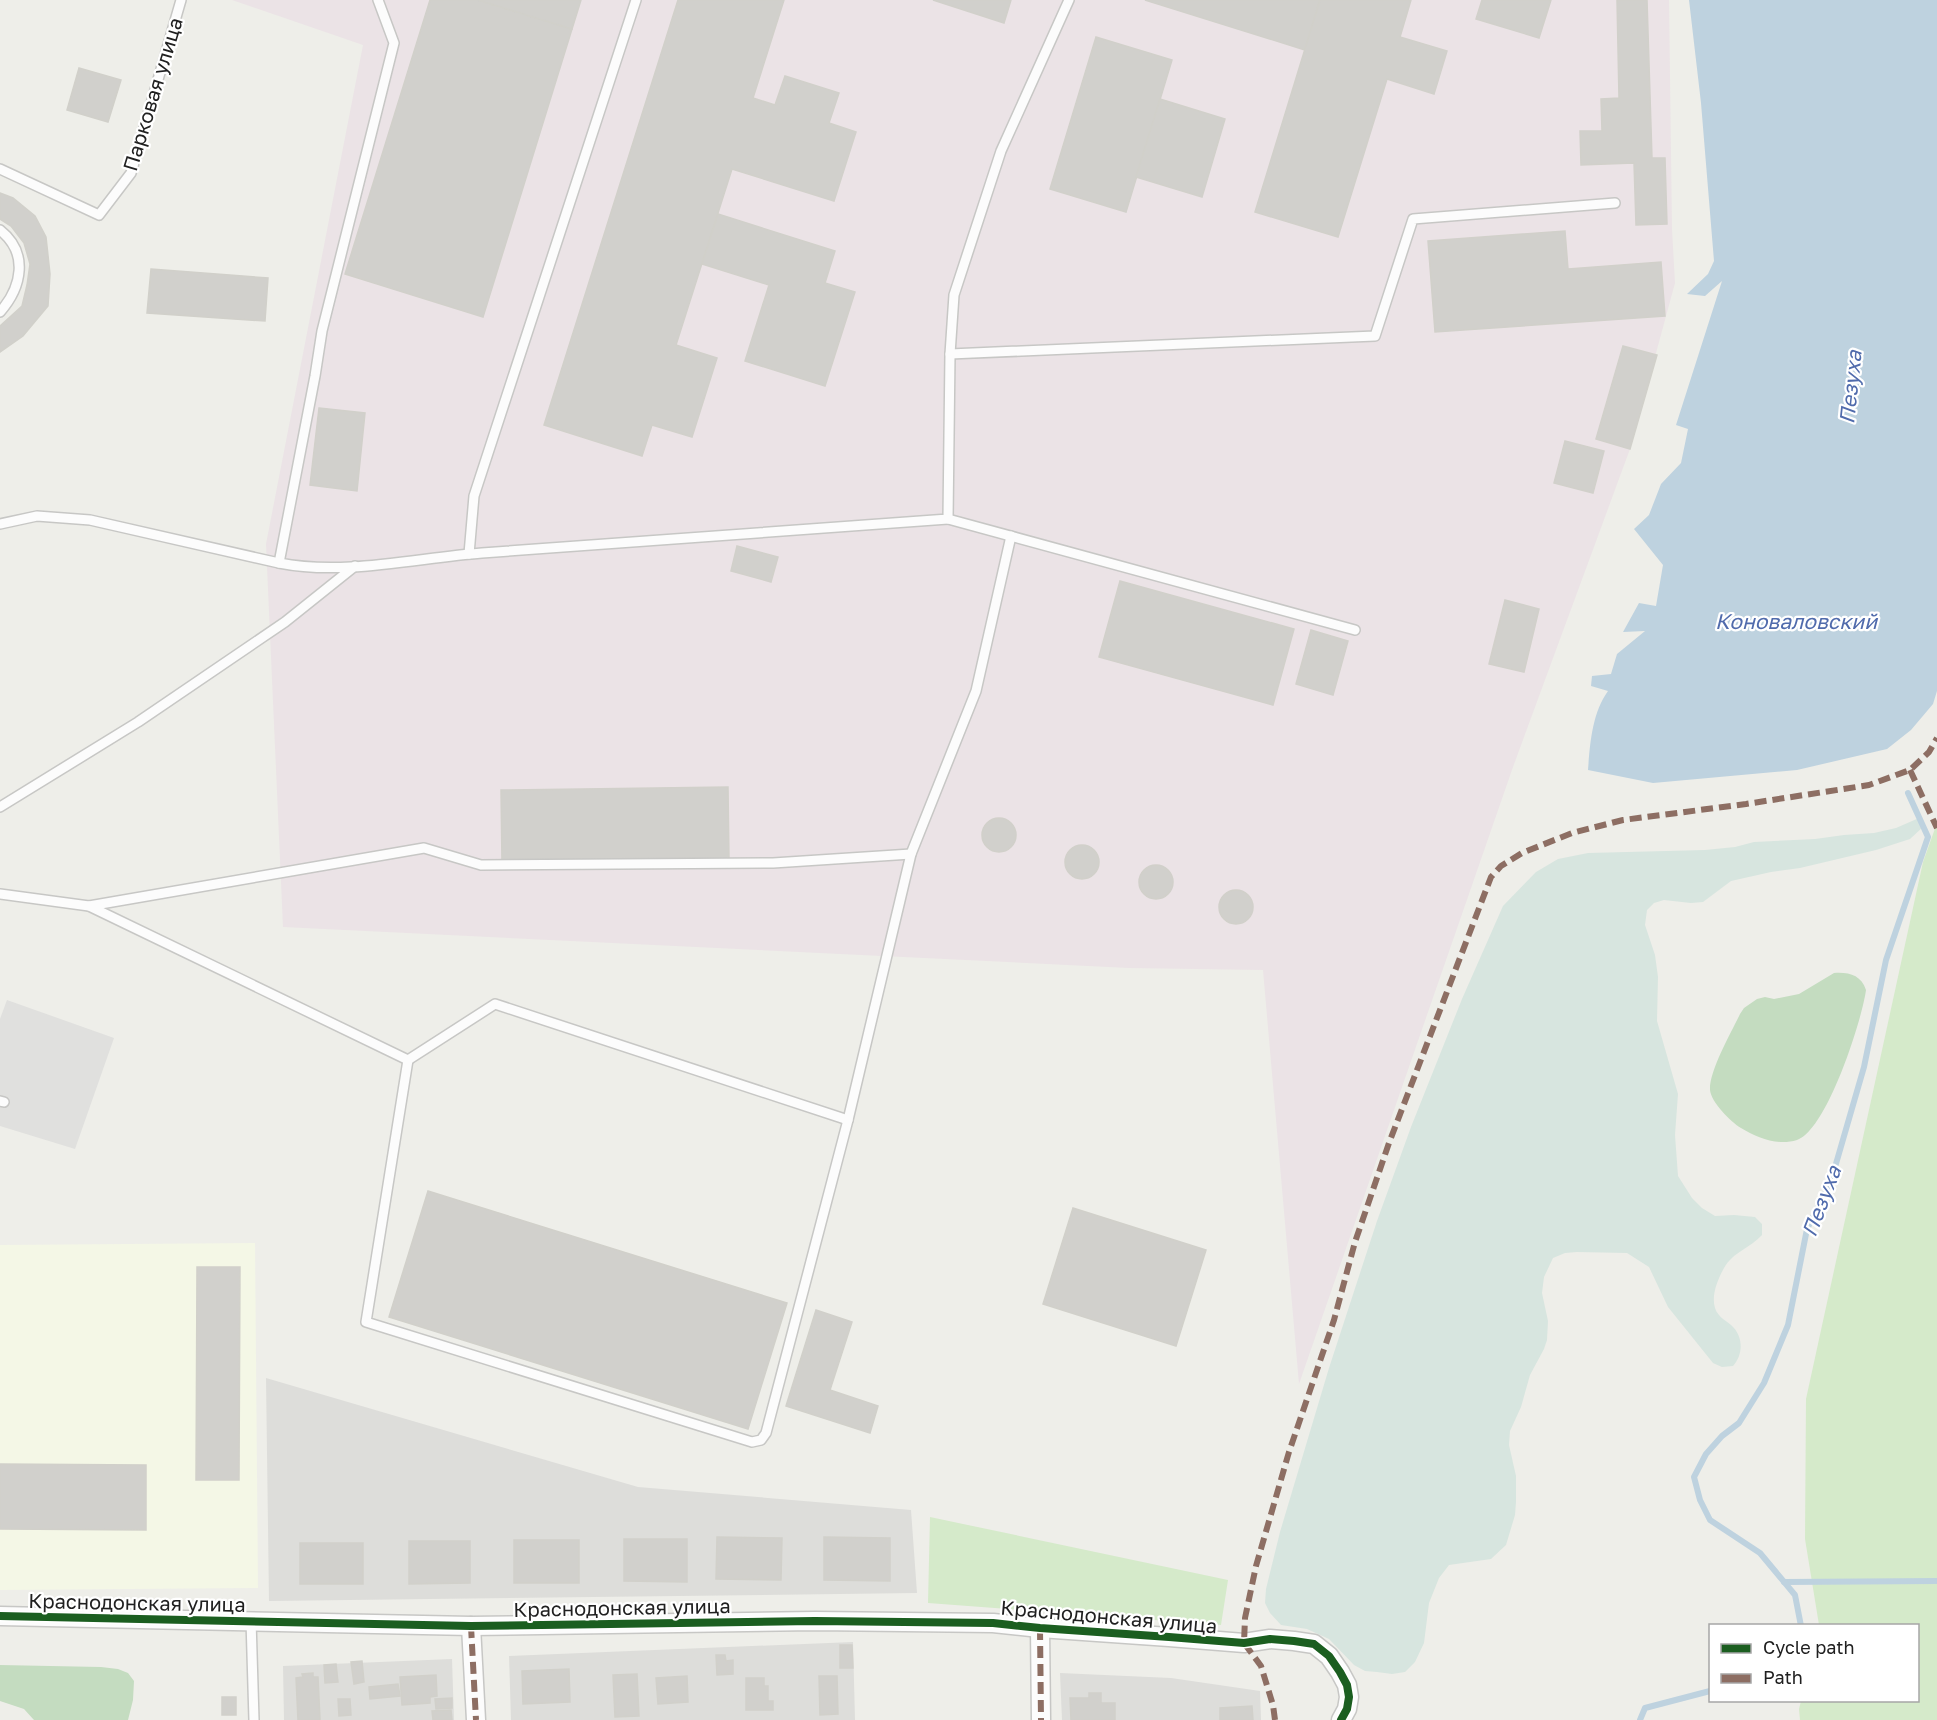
<svg xmlns="http://www.w3.org/2000/svg" width="1937" height="1720" font-family="'Golos Text',sans-serif">
  <style>
    .residential { fill: #ddddda }
    .industrial { fill: #ebe3e6 }
    .education { fill: #f4f7e6 }
    .grass { fill: #d5eaca }
    .forest { fill: #c4dcc0 }
    .wetland { fill: #d7e5df }
    .parking { fill: #e0e0de }
    .water { fill: #bed2df }
    .lines { fill: none; stroke-linecap: round; stroke-linejoin: round }
    .stream { stroke: #bed2df; stroke-width: 6 }
    .building { fill: #d1d0cc; stroke: #d1d0ca; stroke-width: 1.5 }
    .service-casing { stroke: #c7c7c5; stroke-width: 12 }
    .minor-casing { stroke: #c7c7c5; stroke-width: 21 }
    .service { stroke: #fcfcfc; stroke-width: 9 }
    .minor { stroke: #fcfcfc; stroke-width: 18 }
    .quiet { stroke: #8d6e63; stroke-width: 6; stroke-dasharray: 12 6; stroke-linecap: butt }
    .cycleway-casing { stroke: #fff; stroke-width: 11 }
    .cycleway { stroke: #1b5e20; stroke-width: 8 }
    .labels { text-anchor: middle; dominant-baseline: central; stroke-width: 4.5; stroke-linejoin: round; paint-order: stroke }
    .street-label { font-size: 20px; fill: #202020; stroke: #fff }
    .water-label { font-size: 21px; font-style: italic; fill: #506bac; stroke: #fff }
  </style>
  <rect width="100%" height="100%" fill="#eeeee9"/>
  <g class="residential">
    <polygon points="266,1378 638,1487 911,1510 917,1593 269,1601"/>
    <polygon points="853,1642 855,1720 511,1720 509,1656"/>
    <polygon points="452,1659 454,1720 284,1720 283,1666"/>
    <polygon points="1060,1673 1171,1678 1260,1691 1261,1720 1062,1720"/>
  </g>
  <polygon class="industrial" points="1669,0 1672,229 1675,283 1630,449 1513,767 1299,1384 1263,970 1129,968 283,927 266,544 363,45 232,0"/>
  <polygon class="education" points="255,1243 258,1588 0,1590 0,1245"/>
  <g class="grass">
    <polygon points="1937,823 1937,1720 1800,1720 1799,1709 1801,1701 1918,1700 1918,1626 1819,1625 1805,1539 1806,1399 1923,862"/>
    <polygon points="930,1517 1228,1580 1221,1625 928,1603"/>
  </g>
  <g class="forest">
    <path d="M1834 973C1849 972 1861 975 1866 990 1862 1020 1827 1130 1797 1140 1778 1146 1757 1138 1741 1128 1731 1122 1711 1102 1710 1090 1709 1071 1731 1033 1740 1014L1744 1008 1757 999 1765 997 1774 999 1799 994Z"/>
    <polygon points="0,1665 101,1667 118,1669 128,1673 134,1681 133,1700 128,1720 34,1720 24,1709 0,1701"/>
  </g>
  <path class="wetland" d="M1919 818 1923 827 1910 839 1876 850 1800 868 1771 872 1731 881 1703 902 1691 903 1664 900 1654 903 1647 910 1645 925 1655 955 1658 977 1657 1021 1678 1094 1675 1135 1678 1176 1692 1198 1702 1208 1715 1216 1734 1215 1755 1217 1762 1224V1235C1750 1248 1733 1252 1724 1268 1718 1279 1711 1295 1715 1308 1718 1318 1728 1321 1734 1328 1744 1340 1742 1356 1733 1366L1722 1367 1713 1363 1668 1307 1649 1267 1627 1253 1577 1252 1565 1253 1553 1258 1544 1277 1542 1293 1548 1321 1547 1340 1544 1349 1530 1375 1521 1407 1510 1431 1509 1445 1516 1476V1502L1515 1515 1506 1545 1491 1559 1449 1565 1439 1578 1429 1603 1424 1643 1415 1662 1405 1672 1392 1674 1377 1672 1365 1671 1354 1665 1329 1639 1307 1629 1281 1625 1270 1613 1265 1603 1266 1589 1280 1532 1329 1368 1377 1221 1411 1127 1462 999 1503 906 1536 872 1558 859 1588 853 1705 850 1735 847 1754 842 1815 839 1844 835 1874 833 1896 828Z"/>
  <polygon class="parking" points="7,1000 114,1038 75,1149 0,1126 0,1019"/>
  <path class="water" d="M1689 0H1937V691L1933 704 1911 730 1887 749 1797 770 1653 783 1588 770C1590 744 1592 713 1608 691L1591 686 1592 676 1611 674 1617 654 1645 631 1623 632 1639 603 1656 606 1663 565 1634 529 1649 515 1661 484 1681 463 1688 429 1676 425 1722 281 1705 296 1687 294 1708 274 1714 261 1701 103Z"/>
  <g class="lines">
    <g class="stream">
      <polyline points="1784,1582 1937,1581"/>
      <polyline points="1801,1626 1795,1595 1760,1553 1710,1520 1700,1500 1694,1477 1706,1454 1722,1436 1739,1423 1764,1383 1788,1325 1807,1229 1831,1181 1864,1067 1886,960 1928,837 1908,793"/>
      <polyline points="1640,1720 1645,1708 1710,1691"/>
    </g>
  </g>
  <g class="building">
    <polygon points="430,0 478,0 572,29 483,317 345,274"/>
    <polygon points="478,0 581,0 572,29"/>
    <polygon points="678,0 784,0 753,98 775,105 785,76 839,93 829,123 856,132 834,201 732,169 676,345 717,358 692,437 652,425 642,456 544,425"/>
    <polygon points="933,0 1011,0 1004,23"/>
    <polygon points="1145,0 1320,0 1305,50"/>
    <polygon points="1320,0 1411,0 1400,37 1447,51 1434,94 1387,79 1338,237 1255,212"/>
    <polygon points="1482,0 1551,0 1539,38 1476,19"/>
    <polygon points="1617,0 1647,0 1652,158 1665,158 1667,224 1636,225 1634,163 1581,165 1580,131 1602,131 1601,99 1619,98"/>
    <polygon points="1096,37 1172,60 1126,212 1050,189"/>
    <polygon points="79,68 121,80 108,122 67,110"/>
    <polygon points="1160,99 1225,119 1202,197 1136,177"/>
    <polygon points="0,193 13,198 35,216 46,237 50,274 48,306 23,336 0,352 0,326 22,306 27,285 30,264 24,243 11,226 0,219"/>
    <polygon points="718,214 835,251 825,283 855,292 825,386 745,361 769,285 702,264"/>
    <polygon points="1565,231 1568,269 1661,262 1665,316 1435,332 1428,241"/>
    <polygon points="151,269 268,278 265,321 147,313"/>
    <polygon points="1623,346 1657,355 1630,449 1596,439"/>
    <polygon points="319,408 365,413 357,491 310,485"/>
    <polygon points="1565,441 1604,451 1593,493 1554,483"/>
    <polygon points="737,546 778,557 771,582 731,571"/>
    <polygon points="1120,581 1294,629 1273,705 1099,657"/>
    <polygon points="1505,600 1539,609 1524,672 1489,664"/>
    <polygon points="1311,630 1348,641 1333,695 1296,684"/>
    <polygon points="728,787 729,860 502,863 501,790"/>
    <circle cx="999" cy="835" r="17"/>
    <circle cx="1082" cy="862" r="17"/>
    <circle cx="1156" cy="882" r="17"/>
    <circle cx="1236" cy="907" r="17"/>
    <polygon points="428,1191 787,1303 748,1429 389,1317"/>
    <polygon points="1073,1208 1206,1250 1176,1346 1043,1304"/>
    <polygon points="197,1267 240,1267 239,1480 196,1480"/>
    <polygon points="816,1310 852,1322 830,1390 878,1406 870,1433 786,1406"/>
    <polygon points="0,1464 146,1465 146,1530 0,1529"/>
    <polygon points="717,1537 782,1538 781,1580 716,1579"/>
    <polygon points="824,1537 890,1538 890,1581 824,1580"/>
    <polygon points="624,1539 687,1539 687,1582 624,1581"/>
    <rect x="514" y="1540" width="65" height="43"/>
    <polygon points="409,1541 470,1541 470,1583 409,1584"/>
    <rect x="300" y="1543" width="63" height="41"/>
    <polygon points="840,1645 852,1645 853,1668 840,1668"/>
    <polygon points="716,1655 725,1655 726,1661 733,1660 733,1674 717,1675"/>
    <polygon points="362,1661 364,1682 354,1684 351,1662"/>
    <polygon points="336,1664 338,1682 325,1683 324,1665"/>
    <polygon points="569,1669 570,1702 523,1704 522,1671"/>
    <polygon points="313,1673 313,1677 318,1677 320,1720 298,1720 296,1678 303,1677 302,1674"/>
    <polygon points="637,1674 639,1716 615,1717 613,1675"/>
    <polygon points="436,1675 437,1696 430,1697 430,1703 402,1705 400,1677"/>
    <polygon points="687,1676 688,1702 658,1704 656,1678"/>
    <polygon points="819,1676 837,1676 838,1714 820,1715"/>
    <polygon points="746,1678 764,1678 764,1686 768,1686 768,1701 773,1701 773,1710 746,1710"/>
    <polygon points="398,1684 400,1696 370,1699 369,1687"/>
    <polygon points="1089,1693 1101,1693 1101,1703 1115,1703 1115,1720 1071,1720 1070,1698 1089,1698"/>
    <rect x="222" y="1697" width="14" height="18"/>
    <polygon points="452,1698 452,1708 436,1709 435,1699"/>
    <polygon points="338,1699 350,1699 351,1715 339,1716"/>
    <polygon points="1252,1706 1253,1720 1220,1720 1220,1708"/>
    <polygon points="451,1710 452,1720 433,1720 432,1711"/>
  </g>
  <g class="lines">
    <g class="service-casing">
      <g id="service">
        <path d="M378 0 394 43 322 331 315 376 279 563C345 576 416 558 482 553 638 542 793 530 948 519L950 354 954 295 1001 151 1069 0"/>
        <polyline points="0,169 99,215 131,173 181,0"/>
        <path d="M0 230C29 253 22 287 0 312"/>
        <polyline points="950,354 1375,336 1413,219 1615,203"/>
        <polyline points="948,519 1355,630"/>
        <polyline points="0,524 37,516 90,520 279,563"/>
        <polyline points="469,554 474,496 636,0"/>
        <polyline points="0,807 138,722 285,622 355,566"/>
        <polyline points="0,894 89,906 408,1060 495,1004 848,1120"/>
        <polyline points="89,906 424,848 481,865 773,863 911,854"/>
        <polyline points="408,1060 366,1322 752,1442 761,1440 766,1433 848,1120 911,854 976,691 1011,536"/>
        <polyline points="0,1101 4,1102"/>
        <polyline points="251,1620 254,1720"/>
      </g>
    </g>
    <g class="minor-casing">
      <g id="minor">
        <polyline points="0,1616 471,1626 815,1621 993,1623 1040,1628 1169,1637 1244,1643 1270,1639 1294,1641 1314,1644 1329,1656 1340,1672 1347,1685 1349,1697 1347,1709 1341,1720"/>
        <polyline points="471,1626 476,1720"/>
        <polyline points="1040,1628 1041,1720"/>
      </g>
    </g>
    <use href="#service" class="service"/>
    <use href="#minor" class="minor"/>
    <g class="quiet">
      <polyline points="1910,770 1937,828"/>
      <polyline points="471,1626 476,1720"/>
      <polyline points="1040,1628 1041,1720"/>
      <polyline points="1275,1720 1273,1705 1261,1666 1244,1643 1245,1618 1256,1566 1289,1452 1334,1320 1355,1242 1389,1143 1491,877 1501,866 1522,853 1572,833 1623,820 1746,804 1869,785 1910,770 1929,752 1937,738"/>
    </g>
    <g class="cycleway-casing">
      <polyline id="cycleway" points="0,1616 471,1626 815,1621 993,1623 1040,1628 1169,1637 1244,1643 1270,1639 1294,1641 1314,1644 1329,1656 1340,1672 1347,1685 1349,1697 1347,1709 1341,1720"/>
    </g>
    <use href="#cycleway" class="cycleway"/>
  </g>
  <g class="labels">
    <g class="street-label">
      <text transform="translate(152 94) rotate(-73)">Парковая улица</text>
      <text transform="translate(137 1602) rotate(1)">Краснодонская улица</text>
      <text transform="translate(622 1607) rotate(-1)">Краснодонская улица</text>
      <text transform="translate(1109 1616) rotate(5)">Краснодонская улица</text>
    </g>
    <g class="water-label">
      <text transform="translate(1850 387) rotate(-84)">Пезуха</text>
      <text x="1796" y="621">Коноваловский</text>
      <text transform="translate(1821 1201) rotate(-69)">Пезуха</text>
    </g>
  </g>
  <rect x="1709" y="1624" width="210" height="78" fill="#ffffff" stroke="#a6a6a6" stroke-width="1.5"/>
  <rect x="1721" y="1644" width="30" height="9" fill="#1b5e20" stroke="#a6a6a6" stroke-width="1.5"/>
  <text x="1763" y="1654" font-size="18" fill="#202020">Cycle path</text>
  <rect x="1721" y="1674" width="30" height="9" fill="#8d6e63" stroke="#a6a6a6" stroke-width="1.5"/>
  <text x="1763" y="1684" font-size="18" fill="#202020">Path</text>
</svg>
